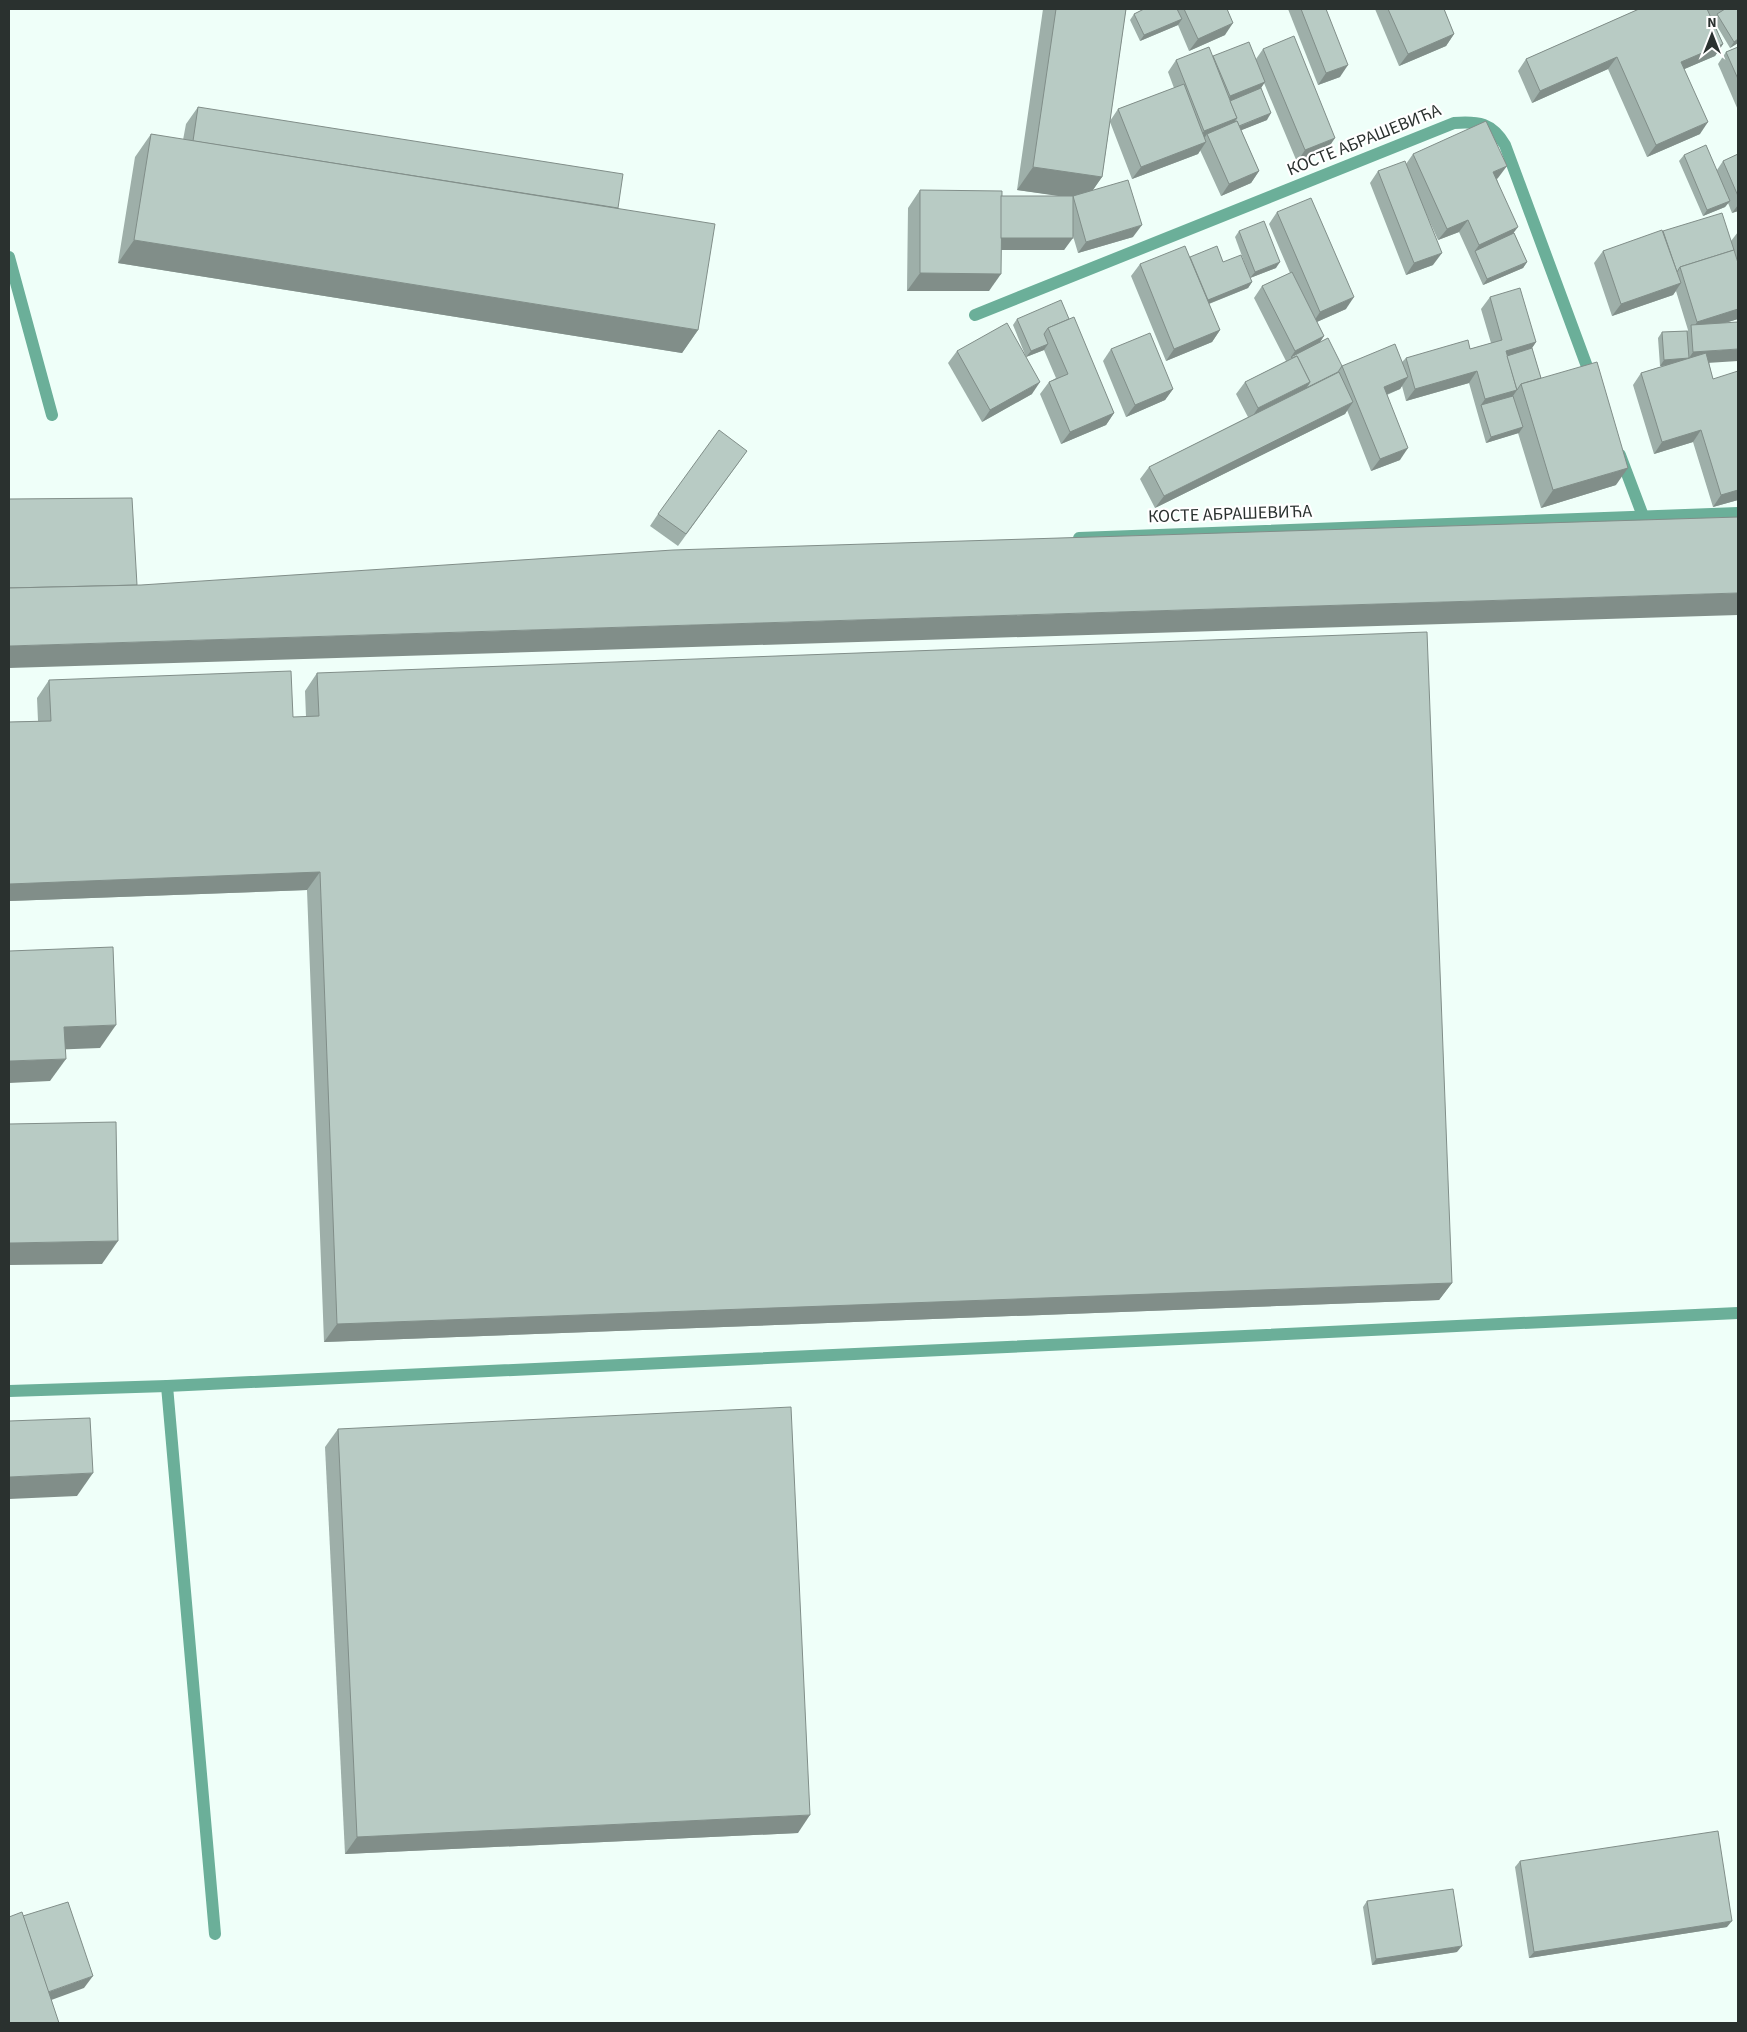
<svg xmlns="http://www.w3.org/2000/svg" width="1747" height="2032" font-family="'Source Sans 3',sans-serif">
  <style>
    .lines { fill: none; stroke-linecap: round; stroke-linejoin: round }
    .minor { stroke: #6baf99; stroke-width: 12 }
    .wall { fill: #9eafa9 }
    .shaded-wall { fill: #818e89 }
    .building { fill: #b8cbc4; stroke: #818e89 }
    .labels { text-anchor: middle; dominant-baseline: central; stroke-width: 4.5; stroke-linejoin: round; paint-order: stroke }
    .street-label { font-size: 18px; fill: #2a312f; stroke: #fff }
  </style>
  <rect width="100%" height="100%" fill="#effff9"/>
  <g class="lines">
    <g class="minor">
      <polyline points="9,257 52,415"/>
      <path d="M975 315 1454 123C1478 121 1492 123 1505 145L1592 380"/>
      <polyline points="1620,455 1643,516"/>
      <polyline points="1079,538 1738,513"/>
      <polyline points="167,1386 215,1934"/>
      <polyline points="9,1391 167,1386 1738,1313"/>
    </g>
  </g>
  <g class="wall">
    <polygon points="1043,9 1126,9 1110,121 1118,109 1174,88 1168,72 1176,60 1212,57 1213,56 1256,59 1263,49 1327,150 1297,162 1264,83 1261,88 1267,120 1241,130 1259,171 1251,183 1221,196 1200,150 1198,154 1132,179 1110,122 1102,177 1092,191 1133,237 1078,253 1073,236 1064,250 1001,250 989,291 907,291 908,208 920,190 1001,196 1062,196 1017,190"/>
    <polygon points="1144,9 1227,9 1225,35 1189,51 1178,25 1140,41 1130,20 1134,14"/>
    <polygon points="1288,9 1326,9 1340,77 1318,85"/>
    <polygon points="1375,9 1444,9 1454,34 1446,46 1399,66"/>
    <polygon points="1639,9 1738,9 1738,43 1730,48 1711,16 1723,44 1715,56 1684,69 1700,134 1647,157 1608,69 1532,103 1518,71 1526,59"/>
    <polygon points="1738,47 1738,110 1718,64 1726,52"/>
    <polygon points="198,107 618,208 698,330 682,353 118,263 135,157 151,134 183,140 186,124"/>
    <polygon points="1413,154 1498,178 1497,179 1514,233 1527,262 1523,268 1483,285 1459,232 1438,240 1425,211 1433,265 1406,275 1370,183 1378,171 1406,164"/>
    <polygon points="1738,154 1738,211 1732,213 1728,203 1725,207 1703,216 1679,161 1684,155 1717,170 1723,161"/>
    <polygon points="1277,212 1346,309 1317,322 1324,336 1320,342 1342,366 1402,362 1406,358 1470,349 1491,343 1481,309 1490,297 1536,342 1532,348 1541,378 1616,485 1541,508 1518,433 1486,443 1469,383 1406,401 1402,386 1400,389 1387,395 1400,460 1371,471 1347,410 1345,414 1155,508 1140,479 1149,467 1248,417 1236,394 1245,382 1286,361 1254,298 1262,286 1290,273 1269,224"/>
    <polygon points="1239,231 1276,268 1250,278 1235,237"/>
    <polygon points="1663,232 1731,241 1738,232 1738,319 1725,323 1709,362 1738,500 1713,507 1693,442 1654,454 1633,385 1641,373 1666,365 1660,366 1658,338 1662,332 1687,331 1688,330 1676,291 1673,295 1612,316 1594,263 1603,251"/>
    <polygon points="1190,257 1223,262 1252,282 1248,288 1209,304 1220,330 1212,342 1166,361 1131,276 1140,264"/>
    <polygon points="1017,319 1069,319 1114,413 1106,425 1061,444 1040,394 1049,382 1056,378 1044,350 1026,357 1013,325"/>
    <polygon points="1111,349 1173,389 1165,400 1126,417 1103,361"/>
    <polygon points="957,351 1032,394 982,422 948,363"/>
    <polygon points="747,451 678,546 650,526 658,514"/>
    <polygon points="317,673 1452,1283 1439,1300 324,1342 307,890 9,901 9,722 38,721 37,698 49,680 293,717 306,717 305,691"/>
    <polygon points="338,1429 798,1833 345,1854 325,1447"/>
    <polygon points="1520,1861 1727,1927 1529,1958 1515,1867"/>
    <polygon points="1367,1901 1457,1952 1372,1965 1363,1907"/>
  </g>
  <g class="shaded-wall">
    <polygon points="1182,19 1178,25 1140,41 1144,35"/>
    <polygon points="1233,23 1225,35 1189,51 1198,39"/>
    <polygon points="1454,34 1446,46 1399,66 1408,54"/>
    <polygon points="1738,39 1738,43 1730,48 1734,42"/>
    <polygon points="1723,44 1715,56 1673,74 1681,62"/>
    <polygon points="1617,57 1608,69 1532,103 1540,91"/>
    <polygon points="1348,65 1340,77 1318,85 1326,73"/>
    <polygon points="1265,82 1257,94 1226,102 1230,96"/>
    <polygon points="1271,113 1267,120 1232,134 1236,128"/>
    <polygon points="1237,118 1228,130 1207,134 1203,140 1196,142 1204,131"/>
    <polygon points="1708,122 1700,134 1647,157 1656,145"/>
    <polygon points="1335,138 1327,150 1297,162 1305,150"/>
    <polygon points="1206,142 1198,154 1132,179 1141,167"/>
    <polygon points="1507,166 1498,178 1485,184 1493,172"/>
    <polygon points="1033,167 1102,177 1086,200 1017,190"/>
    <polygon points="1259,171 1251,183 1221,196 1229,184"/>
    <polygon points="1730,201 1725,207 1703,216 1707,210"/>
    <polygon points="1738,205 1738,211 1732,213"/>
    <polygon points="1468,220 1459,232 1438,240 1447,229"/>
    <polygon points="1142,225 1133,237 1078,253 1086,242"/>
    <polygon points="1518,227 1509,239 1475,251 1479,245"/>
    <polygon points="997,238 1073,238 1064,250 989,250"/>
    <polygon points="134,240 698,330 682,353 118,263"/>
    <polygon points="1442,253 1433,265 1406,275 1414,263"/>
    <polygon points="1280,262 1276,268 1250,278 1255,272"/>
    <polygon points="1527,262 1523,268 1483,285 1487,279"/>
    <polygon points="920,273 1001,274 989,291 907,291"/>
    <polygon points="1252,282 1248,288 1203,306 1207,300"/>
    <polygon points="1681,283 1673,295 1612,316 1621,304"/>
    <polygon points="1354,297 1346,309 1312,324 1320,312"/>
    <polygon points="1738,309 1738,319 1692,333 1692,330 1697,322"/>
    <polygon points="1220,330 1212,342 1166,361 1174,349"/>
    <polygon points="1324,336 1316,348 1291,357 1295,351"/>
    <polygon points="1536,342 1528,354 1503,362 1506,351"/>
    <polygon points="1048,344 1044,350 1026,357 1031,351"/>
    <polygon points="1738,349 1738,361 1660,366 1664,360 1689,358 1693,352"/>
    <polygon points="1477,371 1469,383 1406,401 1415,389"/>
    <polygon points="1338,372 1334,378 1250,420 1258,408 1310,382"/>
    <polygon points="1408,377 1400,389 1375,399 1384,387"/>
    <polygon points="1040,382 1032,394 982,422 990,410"/>
    <polygon points="1173,389 1165,400 1126,417 1135,405"/>
    <polygon points="1517,390 1509,402 1481,405 1485,399"/>
    <polygon points="1353,402 1345,414 1155,508 1164,496"/>
    <polygon points="1114,413 1106,425 1061,444 1070,432"/>
    <polygon points="1523,427 1519,433 1486,443 1491,437"/>
    <polygon points="1701,430 1693,442 1654,454 1662,442"/>
    <polygon points="1408,448 1400,460 1371,471 1380,459"/>
    <polygon points="1628,468 1616,485 1541,508 1553,490"/>
    <polygon points="1738,490 1738,500 1713,507 1721,495"/>
    <polygon points="1738,593 1738,615 9,668 9,646"/>
    <polygon points="320,872 307,890 9,901 9,884"/>
    <polygon points="116,1025 100,1048 48,1050 64,1027"/>
    <polygon points="66,1059 50,1081 9,1083 9,1061"/>
    <polygon points="118,1241 102,1264 9,1265 9,1243"/>
    <polygon points="1452,1283 1439,1300 324,1342 337,1324"/>
    <polygon points="93,1473 77,1496 9,1499 9,1477"/>
    <polygon points="810,1815 798,1833 345,1854 357,1837"/>
    <polygon points="1732,1921 1727,1927 1529,1958 1534,1952"/>
    <polygon points="1462,1946 1457,1952 1372,1965 1376,1959"/>
    <polygon points="93,1976 84,1988 35,2006 43,1994"/>
  </g>
  <g class="building">
    <polygon points="1056,9 1126,9 1102,177 1033,167"/>
    <polygon points="1144,9 1177,9 1182,19 1144,35 1134,14"/>
    <polygon points="1184,9 1227,9 1233,23 1198,39"/>
    <polygon points="1301,9 1326,9 1348,65 1326,73"/>
    <polygon points="1388,9 1444,9 1454,34 1408,54"/>
    <polygon points="1639,9 1707,9 1723,44 1681,62 1708,122 1656,145 1617,57 1540,91 1526,59"/>
    <polygon points="1725,9 1738,9 1738,39 1734,42 1717,14"/>
    <polygon points="1294,36 1335,138 1305,150 1263,49"/>
    <polygon points="1249,42 1265,82 1230,96 1213,56"/>
    <polygon points="1209,47 1237,118 1204,131 1176,60"/>
    <polygon points="1738,47 1738,79 1726,52"/>
    <polygon points="1184,84 1206,142 1141,167 1118,109"/>
    <polygon points="1261,88 1271,113 1239,126 1237,121 1234,122 1237,118 1230,101"/>
    <polygon points="198,107 623,174 618,208 193,141"/>
    <polygon points="1237,121 1259,171 1229,184 1207,134"/>
    <polygon points="1486,121 1507,166 1493,172 1518,227 1479,245 1468,220 1447,229 1413,154"/>
    <polygon points="151,134 715,224 698,330 134,240"/>
    <polygon points="1706,145 1730,201 1707,210 1684,155"/>
    <polygon points="1738,154 1738,196 1723,161"/>
    <polygon points="1405,161 1442,253 1414,263 1378,171"/>
    <polygon points="1128,180 1142,225 1086,242 1073,196"/>
    <polygon points="920,190 1002,191 1001,274 920,273"/>
    <rect x="1001" y="196" width="72" height="42"/>
    <polygon points="1311,198 1354,297 1320,312 1277,212"/>
    <polygon points="1722,213 1734,250 1680,267 1677,272 1663,231"/>
    <polygon points="1264,221 1280,262 1255,272 1239,231"/>
    <polygon points="1662,230 1681,283 1621,304 1603,251"/>
    <polygon points="1514,233 1527,262 1487,279 1475,251"/>
    <polygon points="1185,246 1220,330 1174,349 1140,264"/>
    <polygon points="1217,246 1223,262 1241,255 1252,282 1208,300 1190,257"/>
    <polygon points="1734,250 1738,263 1738,309 1697,322 1680,267"/>
    <polygon points="1292,272 1324,336 1295,351 1262,286"/>
    <polygon points="1520,288 1536,342 1506,351 1517,390 1485,399 1477,371 1415,389 1406,358 1468,340 1470,349 1502,340 1490,297"/>
    <polygon points="1061,300 1069,319 1048,328 1044,334 1048,344 1031,351 1017,319"/>
    <polygon points="1074,317 1114,413 1070,432 1049,382 1068,374 1048,328"/>
    <polygon points="1738,322 1738,349 1693,352 1691,325"/>
    <polygon points="1007,323 1040,382 990,410 957,351"/>
    <polygon points="1687,331 1689,358 1664,360 1662,332"/>
    <polygon points="1150,333 1173,389 1135,405 1111,349"/>
    <polygon points="1328,338 1342,366 1338,372 1306,388 1310,382 1297,356 1292,358 1291,357"/>
    <polygon points="1395,344 1408,377 1384,387 1408,448 1380,459 1342,366"/>
    <polygon points="1532,348 1541,378 1521,384 1517,390 1507,356"/>
    <polygon points="1706,353 1713,379 1738,371 1738,490 1721,495 1701,430 1662,442 1641,373"/>
    <polygon points="1297,356 1310,382 1258,408 1245,382"/>
    <polygon points="1597,362 1628,468 1553,490 1521,384"/>
    <polygon points="1339,372 1353,402 1164,496 1149,467"/>
    <polygon points="1513,396 1523,427 1491,437 1481,405"/>
    <polygon points="719,430 747,451 686,534 658,514"/>
    <polygon points="132,498 137,585 9,588 9,499"/>
    <polygon points="1738,517 1738,593 9,646 9,588 141,585 673,550"/>
    <polygon points="1427,632 1452,1283 337,1324 320,872 9,884 9,722 51,721 49,680 291,671 293,717 319,716 317,673"/>
    <polygon points="113,947 116,1025 64,1027 66,1059 9,1061 9,951"/>
    <polygon points="116,1122 118,1241 9,1243 9,1124"/>
    <polygon points="791,1407 810,1815 357,1837 338,1429"/>
    <polygon points="90,1418 93,1473 9,1477 9,1421"/>
    <polygon points="1718,1831 1732,1921 1534,1952 1520,1861"/>
    <polygon points="1453,1889 1462,1946 1376,1959 1367,1901"/>
    <polygon points="68,1902 93,1976 48,1992 23,1916"/>
    <polygon points="22,1912 59,2023 9,2023 9,1917"/>
  </g>
  <g class="labels">
    <g class="street-label">
      <text transform="translate(1364 140) rotate(-22)">КОСТЕ АБРАШЕВИЋА</text>
      <text transform="translate(1230 514) rotate(-2)">КОСТЕ АБРАШЕВИЋА</text>
    </g>
  </g>
  <rect width="1747" height="2032" fill="none" stroke="#2a312f" stroke-width="20"/>
  <g transform="translate(1712 35)" stroke="#ffffff" stroke-width="4" paint-order="stroke">
  <path d="M0-4L9 19L0 12L-9 19Z" fill="#2a312f"/>
  <text y="-8" font-size="14" font-weight="bold" text-anchor="middle" fill="#2a312f">N</text>
  </g>
</svg>
